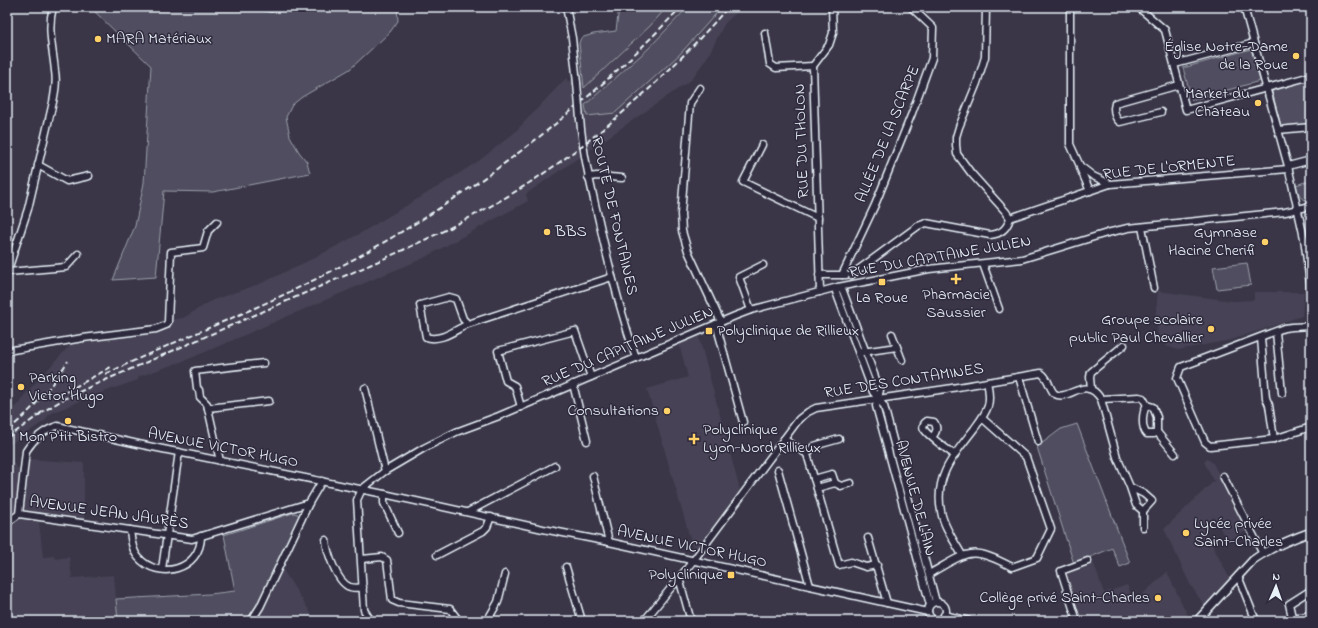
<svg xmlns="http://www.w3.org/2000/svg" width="1318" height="628" font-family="'Indie Flower',sans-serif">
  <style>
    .built { fill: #464354 }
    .green { fill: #504e5f; stroke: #9ca0ac }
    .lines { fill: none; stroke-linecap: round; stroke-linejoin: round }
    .minor-casing { stroke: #e8f1f8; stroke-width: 9 }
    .major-casing { stroke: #e8f1f8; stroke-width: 10 }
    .minor { stroke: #2f2a3d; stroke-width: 6 }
    .major { stroke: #2f2a3d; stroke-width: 7 }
    .rail { stroke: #e8f1f8; stroke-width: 2; stroke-dasharray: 6 3; stroke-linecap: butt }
    .minor-bridge-casing { stroke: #e8f1f8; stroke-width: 9; stroke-linecap: butt }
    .minor-bridge { stroke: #2f2a3d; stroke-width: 6 }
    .poi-dot { fill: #ffd166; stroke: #2f2a3d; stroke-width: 1.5 }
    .labels { text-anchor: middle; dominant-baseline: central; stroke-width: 3; stroke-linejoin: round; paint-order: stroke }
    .poi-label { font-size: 16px; fill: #e8f1f8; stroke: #2f2a3d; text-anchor: end }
    .street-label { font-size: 16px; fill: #e8f1f8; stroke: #2f2a3d }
  </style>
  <rect width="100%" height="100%" fill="#3a3648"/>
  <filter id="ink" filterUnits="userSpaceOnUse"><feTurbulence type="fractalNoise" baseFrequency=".025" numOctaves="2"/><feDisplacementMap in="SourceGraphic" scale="8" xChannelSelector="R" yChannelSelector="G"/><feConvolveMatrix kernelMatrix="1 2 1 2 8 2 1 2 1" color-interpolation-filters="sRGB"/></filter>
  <g filter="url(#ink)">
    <g class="built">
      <polygon points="657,7 743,7 725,23 708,56 691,80 526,194 528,201 422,259 381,276 189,359 138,377 138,380 86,398 85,399 52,413 48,416 46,420 8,446 9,447 7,448 7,423 12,419 13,408 21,402 20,400 71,344 161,330 170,326 170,320 183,318 213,300 262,283 314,258 359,234 444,183 480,160 514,133 566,78 568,82"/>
      <polygon points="7,114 12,116 13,141 7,146"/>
      <polygon points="1158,291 1233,301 1254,300 1254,292 1304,292 1302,316 1231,340 1178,350 1166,346 1159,337 1155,320"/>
      <polygon points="699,337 740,490 694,552 647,389 688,377 679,344"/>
      <polygon points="7,455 20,471 27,471 28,459 84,463 84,521 82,527 39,521 43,557 54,556 55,559 69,557 72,578 114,575 118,621 7,621"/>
      <polygon points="1207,459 1213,463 1248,530 1227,541 1214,517 1203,527 1230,579 1205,607 1190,584 1164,529 1214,481 1204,462"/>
      <polygon points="1093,561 1104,593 1127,585 1134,602 1167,572 1187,614 1192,621 1080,621 1063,574"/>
      <polygon points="281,567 316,621 254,621"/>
    </g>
    <g class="green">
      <polygon points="92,7 397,7 398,21 390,32 350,69 302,97 292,105 286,117 290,136 299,152 307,162 310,173 213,192 164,191 156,277 113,280 135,226 144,183 151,66 92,9"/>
      <polygon points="619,7 667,7 650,26 584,88 579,43 581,38 593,34 616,31"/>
      <polygon points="688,7 722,7 680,54 615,113 587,116 585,105 648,49"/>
      <polygon points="1251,49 1260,81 1192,100 1183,68"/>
      <polygon points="1311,80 1311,124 1281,126 1272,91"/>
      <path d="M1311 180V201C1300 202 1299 194 1296 185Z"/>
      <polygon points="1247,263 1251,285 1217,289 1213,267"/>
      <polygon points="1077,424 1130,563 1120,567 1112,548 1074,564 1037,447 1061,429"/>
      <polygon points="293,513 298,514 299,517 262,598 246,621 118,621 116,599 210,594 235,591 224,535"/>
    </g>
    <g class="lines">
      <g class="minor-casing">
        <g id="minor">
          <polyline points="265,7 271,8 278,7"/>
          <polyline points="566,7 572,38 577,83"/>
          <polyline points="1070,7 1070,144 1080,166 1093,176 1110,184"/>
          <polyline points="1138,7 1165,30 1186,110 1311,76"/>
          <polyline points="1244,7 1288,166 1304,238 1310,284 1311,315"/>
          <polyline points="765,33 770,64 776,68 813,66 820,292"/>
          <polyline points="1175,64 1254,43"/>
          <polyline points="813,66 829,45 833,33 832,7"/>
          <polyline points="700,88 690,103 681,214 682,231 688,251 721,322"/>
          <path d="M1161 112 1120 122C1114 118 1113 109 1115 103L1179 85"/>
          <path d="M580 119C583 154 591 187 599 221 609 267 621 313 636 358"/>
          <polyline points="1278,130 1311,127"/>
          <polyline points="762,145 743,182 818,218"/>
          <polyline points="38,165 67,181 89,176"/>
          <polyline points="1288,166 1311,160"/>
          <polyline points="1080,168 1090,191"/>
          <polyline points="588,177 597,176 622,178"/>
          <polyline points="1010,218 1110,184 1288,169"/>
          <polyline points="1142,227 1154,288"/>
          <polyline points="983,264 999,309"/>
          <polyline points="8,272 66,267 78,254"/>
          <path d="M7 273 28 209 53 102C55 92 57 82 55 71 53 49 47 29 53 7"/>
          <polyline points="819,275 846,275"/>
          <polyline points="842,275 875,205 912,113 932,58 933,28 911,7"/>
          <path d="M851 275 918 226 926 223 990 235C1001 234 1007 229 1010 218L1006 212 971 173 957 154 956 145V137L959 127 977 83 985 57 986 7"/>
          <polyline points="751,310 739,277 763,265"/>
          <path d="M468 324C455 330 441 342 426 337L420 305 449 297 456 299 463 319 468 324 612 277"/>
          <polyline points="716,324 743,422"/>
          <polyline points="1311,326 1292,327 1284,328 1181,367 1177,378 1205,442 1210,446 1274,439 1311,427"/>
          <polyline points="1276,332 1282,393"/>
          <polyline points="1261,338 1266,398 1269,405 1274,439"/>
          <polyline points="897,347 902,360"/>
          <polyline points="7,351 83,338 156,329 166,325 168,322 171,252 203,248 208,231 217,222"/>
          <polyline points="862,352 897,347 892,334"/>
          <polyline points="1019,377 1038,442"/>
          <polyline points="573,384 587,441"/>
          <polyline points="365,388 385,471"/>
          <polyline points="1091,389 1090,377 1091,372 1124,345"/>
          <path d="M1101 399 1139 397 1143 398 1147 405C1142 412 1141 428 1147 434H1154L1157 432V417L1153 407 1147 405"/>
          <polyline points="521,407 515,386 506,381 498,351 575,331 591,377"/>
          <polyline points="208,408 269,401"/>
          <polyline points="1157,432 1175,454"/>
          <path d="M932 437C937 432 938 428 934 422L927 421C924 423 922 426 924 429 926 434 949 451 955 455"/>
          <polyline points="784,439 807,454 839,565 851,562 866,567 877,565"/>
          <polyline points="807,454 814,446 839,439"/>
          <polyline points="220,461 207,404 200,397 199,390 197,388 195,371 264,363"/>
          <polyline points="778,470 810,586"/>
          <polyline points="593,476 609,542"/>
          <polyline points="1223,476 1263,554"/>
          <polyline points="814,479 832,474 835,483"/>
          <polyline points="817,488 835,483 841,486 851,483"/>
          <polyline points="384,494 384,503 398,533"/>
          <polyline points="468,512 555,466"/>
          <polyline points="19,514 192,539 309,503 322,481"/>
          <path d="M7 523 19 514 26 451C33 440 44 430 57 426L138 444 384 494 543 529 609 542 928 612"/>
          <polyline points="1143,527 1143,511"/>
          <path d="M130 530C131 539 132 550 138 557 158 581 201 570 201 536"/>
          <polyline points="868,538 887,603"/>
          <path d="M326 540C327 552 337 583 350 587 354 588 359 588 363 587"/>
          <polyline points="437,555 483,531 487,527 491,517"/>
          <path d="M962 555C955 542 943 526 941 511 934 476 954 455 974 429 979 422 985 415 988 406 990 398 989 390 987 382"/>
          <polyline points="362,559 382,557 387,560 392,600 399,603 450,609 459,621"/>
          <polyline points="566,567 582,621"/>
          <polyline points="162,569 179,452"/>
          <path d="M929 574C968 552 970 545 1012 567L1037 558 1051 529 1026 457 982 418"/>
          <polyline points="1238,576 1256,621"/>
          <polyline points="679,578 691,621"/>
          <polyline points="1311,590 1289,604 1292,617 1304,617 1311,613"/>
          <circle cx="937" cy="611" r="9"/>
          <polyline points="930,605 876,406 880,390 843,291 838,287 836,292 873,392 884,406 936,602"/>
          <polyline points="944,615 969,621"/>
          <polyline points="251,621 260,607 309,503"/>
          <polyline points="371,621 364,610 357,500 362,489 385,471 424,448 456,432 499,416 735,316 751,310 838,287 869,281 929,269 1022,259 1107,233 1128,228 1285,212 1311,206"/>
          <polyline points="487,621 498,602 505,574"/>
          <path d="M644 621 693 561 799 419 808 412 816 408 946 389 1041 373C1050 379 1049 390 1055 394 1069 402 1085 374 1101 399L1117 457 1130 487 1136 505 1143 511 1152 501 1144 494 1130 487"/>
          <polyline points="1077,621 1061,571 1088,561"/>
        </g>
      </g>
      <g class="major-casing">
        <path id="major" d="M1197 621 1253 560C1270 548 1291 539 1311 532"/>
      </g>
      <use href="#minor" class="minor"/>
      <use href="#major" class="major"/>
      <g class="rail">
        <path d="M106 374C173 341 242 316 308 283 447 214 575 120 681 7"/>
        <polyline points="66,392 111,367"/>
        <path d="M39 414 64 399 94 385C170 352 246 319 321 286 391 256 461 226 526 185 602 136 669 75 728 7"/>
        <path d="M8 430C32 411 51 387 68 361"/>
        <polyline points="7,438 43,412"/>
      </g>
      <g class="minor-bridge-casing">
        <polyline id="minor-bridge" points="577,83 580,119"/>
      </g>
      <use href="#minor-bridge" class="minor-bridge"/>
    </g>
  </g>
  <g class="poi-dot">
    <circle cx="98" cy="39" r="4"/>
    <circle cx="1296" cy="56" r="4"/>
    <circle cx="1258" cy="103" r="4"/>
    <circle cx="547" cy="232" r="4"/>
    <circle cx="1265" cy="242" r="4"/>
    <path d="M954 273h4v4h4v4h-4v4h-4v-4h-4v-4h4z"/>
    <rect x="878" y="278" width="8" height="8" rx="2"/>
    <circle cx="1211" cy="329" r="4"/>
    <rect x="705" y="327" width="8" height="8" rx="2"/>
    <circle cx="21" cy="387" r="4"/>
    <circle cx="667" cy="411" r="4"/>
    <circle cx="68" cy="421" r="4"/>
    <path d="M692 433h4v4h4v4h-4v4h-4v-4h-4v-4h4z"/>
    <circle cx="1186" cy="533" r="4"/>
    <rect x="727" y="571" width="8" height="8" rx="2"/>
    <circle cx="1158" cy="598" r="4"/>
  </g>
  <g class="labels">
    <g class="poi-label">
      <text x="106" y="39" text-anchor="start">MARA Matériaux</text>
      <text x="1288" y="47">Église Notre-Dame<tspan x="1288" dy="18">de la Roue</tspan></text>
      <text x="1250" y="94">Market du<tspan x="1250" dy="18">Chateau</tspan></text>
      <text x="555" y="232" text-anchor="start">BBS</text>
      <text x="1257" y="233">Gymnase<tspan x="1257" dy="18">Hacine Cherifi</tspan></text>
      <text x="956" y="295" text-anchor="middle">Pharmacie<tspan x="956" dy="18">Saussier</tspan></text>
      <text x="882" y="298" text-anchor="middle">La Roue</text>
      <text x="1203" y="320">Groupe scolaire<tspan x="1203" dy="18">public Paul Chevallier</tspan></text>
      <text x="717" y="331" text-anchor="start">Polyclinique de Rillieux</text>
      <text x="29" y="378" text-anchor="start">Parking<tspan x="29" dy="18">Victor Hugo</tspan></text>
      <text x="659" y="411">Consultations</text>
      <text x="703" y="430" text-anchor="start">Polyclinique<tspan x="703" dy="18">Lyon-Nord Rillieux</tspan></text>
      <text x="68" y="437" text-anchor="middle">Mon P'tit Bistro</text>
      <text x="1194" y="524" text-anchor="start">Lycée privée<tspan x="1194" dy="18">Saint-Charles</tspan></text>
      <text x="723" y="575">Polyclinique</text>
      <text x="1150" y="598">Collège privé Saint-Charles</text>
    </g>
    <g class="street-label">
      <text transform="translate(888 134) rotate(-68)">ALLÉE DE LA SCARPE</text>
      <text transform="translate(802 141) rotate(-92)">RUE DU THOLON</text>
      <text transform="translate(1169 168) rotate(-6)">RUE DE L'ORMENTE</text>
      <text transform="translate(614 216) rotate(77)">ROUTE DE FONTAINES</text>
      <text transform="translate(940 257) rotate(-10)">RUE DU CAPITAINE JULIEN</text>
      <text transform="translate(628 347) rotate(-23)">RUE DU CAPITAINE JULIEN</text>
      <text transform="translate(904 381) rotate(-9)">RUE DES CONTAMINES</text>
      <text transform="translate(223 448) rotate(11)">AVENUE VICTOR HUGO</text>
      <text transform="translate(915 498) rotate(75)">AVENUE DE L'AIN</text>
      <text transform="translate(109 513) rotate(8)">AVENUE JEAN JAURÈS</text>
      <text transform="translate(692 547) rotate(12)">AVENUE VICTOR HUGO</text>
    </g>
  </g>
  <rect width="1318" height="628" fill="none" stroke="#2f2a3d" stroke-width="24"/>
  <rect x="12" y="12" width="1294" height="604" fill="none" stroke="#e8f1f8" stroke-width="1.5" filter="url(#ink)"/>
  <g transform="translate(1276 586) rotate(2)" stroke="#2f2a3d" stroke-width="3" paint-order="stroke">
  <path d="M0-3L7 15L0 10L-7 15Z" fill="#e8f1f8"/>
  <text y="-6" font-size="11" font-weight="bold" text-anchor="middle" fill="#e8f1f8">N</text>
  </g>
</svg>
